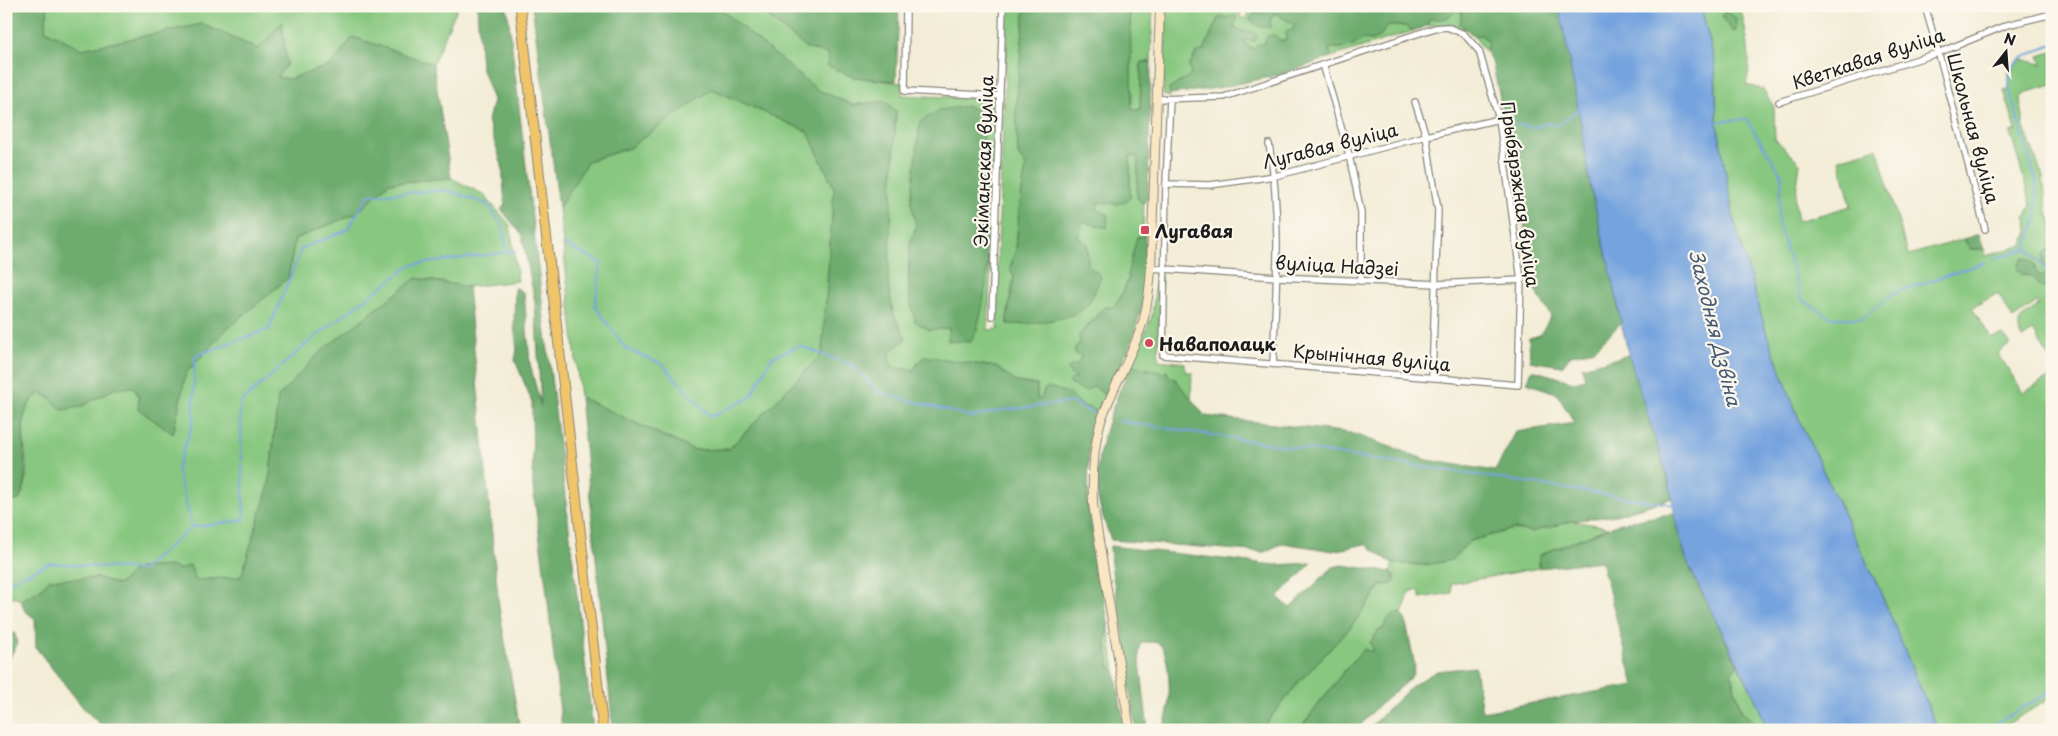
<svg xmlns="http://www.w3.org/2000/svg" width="2058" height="736" font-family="'Playpen Sans',sans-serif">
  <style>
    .green { fill: #87c77f; stroke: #52724e; fill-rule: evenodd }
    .forest { fill: #6dac6e; stroke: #446445 }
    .water { fill: #75a3de; stroke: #48607d }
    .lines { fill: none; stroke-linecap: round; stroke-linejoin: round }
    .stream { stroke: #75a3de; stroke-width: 2 }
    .street-casing { stroke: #88847a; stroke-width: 8 }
    .secondary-casing { stroke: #88847a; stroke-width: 10 }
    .primary-casing { stroke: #88847a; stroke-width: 11 }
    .street { stroke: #fff; stroke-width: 5.5 }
    .secondary { stroke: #f9e7c3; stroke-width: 8 }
    .primary { stroke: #f0c469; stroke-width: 9 }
    .poi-dot { fill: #d1495b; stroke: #fbf7ec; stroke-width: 2 }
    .labels { text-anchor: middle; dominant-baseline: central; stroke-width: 4.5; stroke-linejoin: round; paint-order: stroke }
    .street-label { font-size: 18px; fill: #1c1c1c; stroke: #fbf7ec }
    .poi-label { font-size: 18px; font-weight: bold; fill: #1c1c1c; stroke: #fbf7ec; text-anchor: start }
    .water-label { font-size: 19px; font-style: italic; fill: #445973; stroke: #fbf7ec }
  </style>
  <rect width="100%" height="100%" fill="#fbf7ec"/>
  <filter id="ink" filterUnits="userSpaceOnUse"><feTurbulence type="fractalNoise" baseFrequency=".02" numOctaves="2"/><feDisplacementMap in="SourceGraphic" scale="10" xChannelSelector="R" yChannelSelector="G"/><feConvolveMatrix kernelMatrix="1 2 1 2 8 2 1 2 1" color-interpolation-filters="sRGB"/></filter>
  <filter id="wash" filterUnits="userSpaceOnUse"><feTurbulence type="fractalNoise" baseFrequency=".0096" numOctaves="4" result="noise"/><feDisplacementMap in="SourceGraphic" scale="20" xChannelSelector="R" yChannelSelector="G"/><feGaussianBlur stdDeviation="1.12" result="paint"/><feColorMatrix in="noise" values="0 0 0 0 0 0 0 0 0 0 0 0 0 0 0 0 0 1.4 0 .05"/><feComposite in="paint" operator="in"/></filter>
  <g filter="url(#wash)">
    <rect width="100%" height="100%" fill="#f3edd7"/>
    <g class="green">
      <polygon points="48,6 458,6 433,64 353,37 331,65 289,79 277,77 258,49 202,24 82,49 45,30"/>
      <path d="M717 6H755L806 48 828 54 853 77 902 83V95L991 99 995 102V160L988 330 999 329 995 316 1008 6H1025L1016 107 1018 155 1026 166 1019 209 1016 249 1010 268 1014 277 1007 318 1009 324 1088 265 1087 245 1078 237 1083 222 1107 227 1097 210 1098 202 1116 204 1130 197V156H1138L1137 197 1141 202 1144 203 1143 231 1145 236 1137 237C1132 264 1130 284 1114 307H1104L1079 335 1082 356 1077 365V378L1069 383 1078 389 1094 386 1106 396 1100 412 1079 404 1069 393 1044 390 1041 399 1037 400V385L1016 382 996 367 967 363 918 362 914 370 894 368 889 361 891 351 906 339 893 313 888 282 896 111 885 101 853 105 816 89ZM986 112 981 129 988 159V181L986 207 982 216 981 235 989 243 988 266 977 331 948 341 949 328 929 330 915 321C908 291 904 257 916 227Z"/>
      <polygon points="1130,6 1153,6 1151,62 1141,62 1140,110 1131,110"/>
      <polygon points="1167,6 1241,6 1240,18 1248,18 1248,6 1261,6 1259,12 1271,26 1270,20 1275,13 1295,25 1286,40 1264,44 1253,49 1244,43 1242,31 1218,18 1204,50 1196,53 1189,66 1191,75 1169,89 1170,97 1163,95"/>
      <path d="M1701 6H1740C1746 32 1753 60 1746 85L1763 89 1774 107 1775 139 1800 163 1795 202 1798 221 1851 206 1839 159 1877 148 1908 255 1964 239 1970 249H1984L1986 256 2023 245C2027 235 2031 228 2025 218L2031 204 2010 132 2016 130 2004 90 2009 89V71L2019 59 2042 64 2039 56 2052 52V85L2024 93 2020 100 2023 116V125L2043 177 2047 212 2052 221V248L2044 253 2051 273 2040 276 2035 270 2023 275 2052 283V362L2033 331 2022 338C2012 317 2028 316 2040 303L2037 302 2013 319 1998 293 1972 308 1991 338 2003 335 2011 344 1998 353 2023 393 2052 376V697L1998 730H1938L1877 584 1801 424 1767 335 1733 216 1717 122 1715 63Z"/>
      <polygon points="1454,10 1463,12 1460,23 1466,30 1447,24 1427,26 1429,19"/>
      <path d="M1387 26H1406L1413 31 1331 57 1329 48C1342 49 1353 47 1363 39L1371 40Z"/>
      <polygon points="1481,35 1489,42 1485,51 1474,36"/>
      <polygon points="712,89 808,132 834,188 822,354 729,449 694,450 580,397 559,208 588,161 629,148"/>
      <path d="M451 178 483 194 510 225 518 281 468 287 416 278 278 397 269 485 241 577 196 580 180 569 169 566 139 568 132 571 127 578 118 585 99 578 50 579 40 590 21 600 12 597 6 600V503L19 500C21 496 24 490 25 485 32 457 9 410 41 393L50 398 62 410 80 407 114 389 134 387 139 397 173 434 186 373 228 328 288 278 295 239 357 213 389 183Z"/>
      <path d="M1159 276 1161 277 1158 360 1185 363V372H1192L1191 400C1170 373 1164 372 1131 365L1152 316 1156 279Z"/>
      <path d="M1572 521 1609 527 1539 555V568L1451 584 1452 593 1420 598V592L1416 590 1410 592 1402 614 1396 613C1387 624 1378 631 1370 643L1374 649 1344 671 1299 730H1251L1264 726 1299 682 1350 628 1383 584 1391 585 1395 581V576L1390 572 1393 564 1426 565 1451 560 1470 541 1514 529 1531 532Z"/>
      <polygon points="1108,622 1115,671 1110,667 1106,644"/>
      <polygon points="1737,664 1752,691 1768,730 1758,730 1756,724 1742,712 1731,674"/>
    </g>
    <g class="forest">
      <path d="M6 6H48L45 30 82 49 202 24 258 49 282 22 287 64 277 77 289 79 331 65 353 37 433 64 451 178 389 183 357 213 295 239 288 278 228 328 186 373 173 434 138 409 139 397 134 387 114 389 80 407 62 410 50 398 41 393C12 407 27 455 25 482 25 488 21 495 19 500L6 503Z"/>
      <polygon points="477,6 507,6 593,730 562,730 546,585 533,488 532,402 515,360 517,350 514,325 515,287 524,293 530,364 541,406 535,302 522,235 501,209 505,205 502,165 488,121 493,100 481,67"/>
      <polygon points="532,6 717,6 816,89 853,105 885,101 896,111 888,282 893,313 906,339 891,351 889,361 894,368 914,370 918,362 925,356 996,367 1016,382 1037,385 1037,400 1041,399 1044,390 1048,387 1069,393 1079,404 1100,412 1089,444 1088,504 1108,622 1106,644 1110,667 1115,671 1125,730 613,730 580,397 694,450 729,449 822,354 834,188 808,132 712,89 629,148 588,161 559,208"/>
      <polygon points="755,6 899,6 896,81 853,77 828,66 828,54 806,48"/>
      <path d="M1025 6H1130L1132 110H1140L1141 62H1151L1148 198 1144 203 1141 202 1137 197 1138 157 1130 156V197L1126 202 1117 204 1098 202 1097 210 1108 214 1107 228 1083 222 1078 237 1087 245 1088 265 1101 276C1097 286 1092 301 1085 308 1073 319 1025 326 1008 324L1007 318 1014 277 1010 268 1016 249 1019 209 1026 166 1018 155 1016 107Z"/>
      <path d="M1261 6H1559L1582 130 1590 185 1615 290 1621 323 1594 350 1571 355 1562 366 1530 361 1529 338 1540 335 1551 316 1535 290 1516 173 1492 61 1485 51 1489 42 1481 35 1474 36 1460 24 1462 12 1455 10C1450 21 1439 19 1429 19L1427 26 1413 31 1406 26H1387L1380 37 1371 40 1363 39C1353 47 1342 49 1329 48L1331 57 1283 74 1219 88 1170 94 1169 89 1191 75 1189 66 1196 53 1204 50 1218 18 1236 16 1237 20 1233 27 1242 31 1254 32 1257 37 1255 41 1244 40V43L1253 49 1258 44H1264L1267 36 1274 35 1281 41 1286 40V31L1292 30 1295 25 1275 13 1270 20 1271 27C1262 28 1256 27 1250 19L1254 13 1259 12Z"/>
      <path d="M1725 11 1736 18V31L1733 32C1730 26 1724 22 1722 16Z"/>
      <path d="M967 106 986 112 987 122 981 129 988 159 986 207 982 216 981 235 989 243C988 270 984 318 971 342L948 341 949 328 929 330 915 321 909 295 910 242 916 227 911 202 920 122 939 110Z"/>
      <polygon points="1979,234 1984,249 1970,249 1964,239"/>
      <polygon points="1145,236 1145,296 1132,341 1106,396 1094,386 1086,391 1078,389 1069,383 1071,380 1077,378 1070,374 1068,369 1072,365 1077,365 1082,356 1075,354 1075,347 1080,343 1079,335 1092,322 1104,307 1114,307 1122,295 1130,277 1127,275 1137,237"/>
      <polygon points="2052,248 2052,284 2047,288 2040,286 2033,276 2023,275 2018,270 2018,265 2022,259 2029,258 2035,265 2035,270 2040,276 2051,273 2042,263 2044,253"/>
      <polygon points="416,278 468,287 499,607 520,730 107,730 85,710 36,648 35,619 24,610 21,600 40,590 50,579 99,578 118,585 127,578 132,571 139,568 169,566 180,569 190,565 196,580 241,577 269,485 278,397 320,352"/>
      <path d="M1629 355 1658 444 1673 498 1616 515 1572 521 1531 532 1514 529 1470 541 1451 560 1426 565 1393 564 1365 544 1333 551 1283 543 1264 552 1111 540C1107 528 1102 516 1099 503 1089 462 1114 402 1131 365L1163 373 1167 371 1168 375 1175 379 1205 416 1351 433 1427 460 1495 471 1516 432 1575 423 1556 393 1527 383 1532 370 1574 382 1585 379 1582 367Z"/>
      <polygon points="1674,513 1687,561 1737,664 1731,674 1741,711 1756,724 1758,730 1367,730 1413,685 1437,671 1475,667 1482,712 1634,685 1601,561 1539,568 1539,555 1621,523"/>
      <path d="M1110 546 1276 565 1312 563 1278 597 1290 608 1333 567 1343 565 1390 572 1395 576V581L1391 585 1382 584 1350 628 1299 682 1264 726 1251 730H1160C1173 721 1171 660 1162 647 1157 640 1148 642 1141 643L1139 654 1148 730H1136L1127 675 1125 643 1111 565Z"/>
      <polygon points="1396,613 1402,614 1405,618 1415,666 1413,674 1408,680 1375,709 1356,730 1299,730 1344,671 1364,649 1371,652 1373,649 1370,643 1378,631 1383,629 1388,619"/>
      <polygon points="6,629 15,634 17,643 6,666"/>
    </g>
    <polygon class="water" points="1559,6 1701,6 1715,63 1717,122 1733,216 1767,335 1801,424 1877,584 1938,730 1768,730 1752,691 1696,581 1687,561 1677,528 1669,480 1635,377 1621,323 1615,290 1590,185 1582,130"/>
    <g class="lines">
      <g class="stream">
        <polyline points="1716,122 1746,119 1782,175 1778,222 1802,300 1830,317 1861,319 1894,293 1986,262"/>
        <polyline points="1517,125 1536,127 1547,123 1557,126 1579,109"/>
        <polyline points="563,244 601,263 595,306 626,349 662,364 711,417 751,397 772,357 800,346 854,366 878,392 972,417 998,411 1071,402 1093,413"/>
        <path d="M2027 248 2037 216 2036 180 2009 89C2007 57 2027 56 2052 45"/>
        <polyline points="2027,248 2052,277"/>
        <polyline points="1994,259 2027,248"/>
        <polyline points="1119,421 1675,505"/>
        <polyline points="192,527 177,469 193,422 195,356 269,329 302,248 347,230 369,195 447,190 487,204 503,226 507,252"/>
        <polyline points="6,583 50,563 142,570 192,527 244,520 240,403 311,340 411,265 516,251"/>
        <polyline points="1984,730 2052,691"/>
      </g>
    </g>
  </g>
  <g filter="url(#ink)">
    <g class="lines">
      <g class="street-casing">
        <g id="street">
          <polyline points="906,6 905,91 1000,96"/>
          <polyline points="1925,6 1943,69 1985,229"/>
          <polyline points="1323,64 1349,155 1361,212 1361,281"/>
          <polyline points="1157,99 1224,97 1435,28 1447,27 1464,34 1479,51 1499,119 1521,280 1518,385 1163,355 1166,184 1170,99"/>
          <polyline points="1415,102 1426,136 1438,210 1432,377"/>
          <polyline points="1779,102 1938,53 2007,25 2052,14"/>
          <path d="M1269 144C1282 216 1276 291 1273 364"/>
          <polyline points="1166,184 1210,185 1275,176 1426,136 1499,119"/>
          <polyline points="1151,268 1277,277 1437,284 1521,280"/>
          <polyline points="992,316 1003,6"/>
        </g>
      </g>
      <g class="secondary-casing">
        <path id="secondary" d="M1130 730 1093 504C1092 477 1093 450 1100 424 1112 387 1134 354 1144 318 1148 302 1150 285 1151 268L1160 6"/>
      </g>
      <g class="primary-casing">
        <polyline id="primary" points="520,6 603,730"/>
      </g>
      <use href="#street" class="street"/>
      <use href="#secondary" class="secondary"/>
      <use href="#primary" class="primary"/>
    </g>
  </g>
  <g class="poi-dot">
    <rect x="1140" y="225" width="10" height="10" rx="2.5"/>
    <circle cx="1149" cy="343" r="5"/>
  </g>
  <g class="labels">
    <g class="street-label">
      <text transform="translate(1868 58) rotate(-18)">Кветкавая вуліца</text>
      <text transform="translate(1974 128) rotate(75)">Школьная вуліца</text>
      <text transform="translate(1330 145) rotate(-14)">Лугавая вуліца</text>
      <text transform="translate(983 161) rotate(-88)">Экіманская вуліца</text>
      <text transform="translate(1521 194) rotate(82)">Прыбярэжная вуліца</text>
      <text transform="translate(1337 265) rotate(3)">вуліца Надзеі</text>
      <text transform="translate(1372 357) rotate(5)">Крынічная вуліца</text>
    </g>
    <g class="poi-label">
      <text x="1155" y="230">Лугавая</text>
      <text x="1159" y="343">Наваполацк</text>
    </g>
    <g class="water-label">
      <text transform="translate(1716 328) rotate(76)">Заходняя Дзвіна</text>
    </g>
  </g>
  <rect width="2058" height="736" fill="none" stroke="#fbf7ec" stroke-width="25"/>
  <g transform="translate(2006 52) rotate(17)" stroke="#fbf7ec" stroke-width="4" paint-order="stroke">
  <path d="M0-4L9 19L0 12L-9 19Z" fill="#1c1c1c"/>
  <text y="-8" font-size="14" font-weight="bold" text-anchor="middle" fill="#1c1c1c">N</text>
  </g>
</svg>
